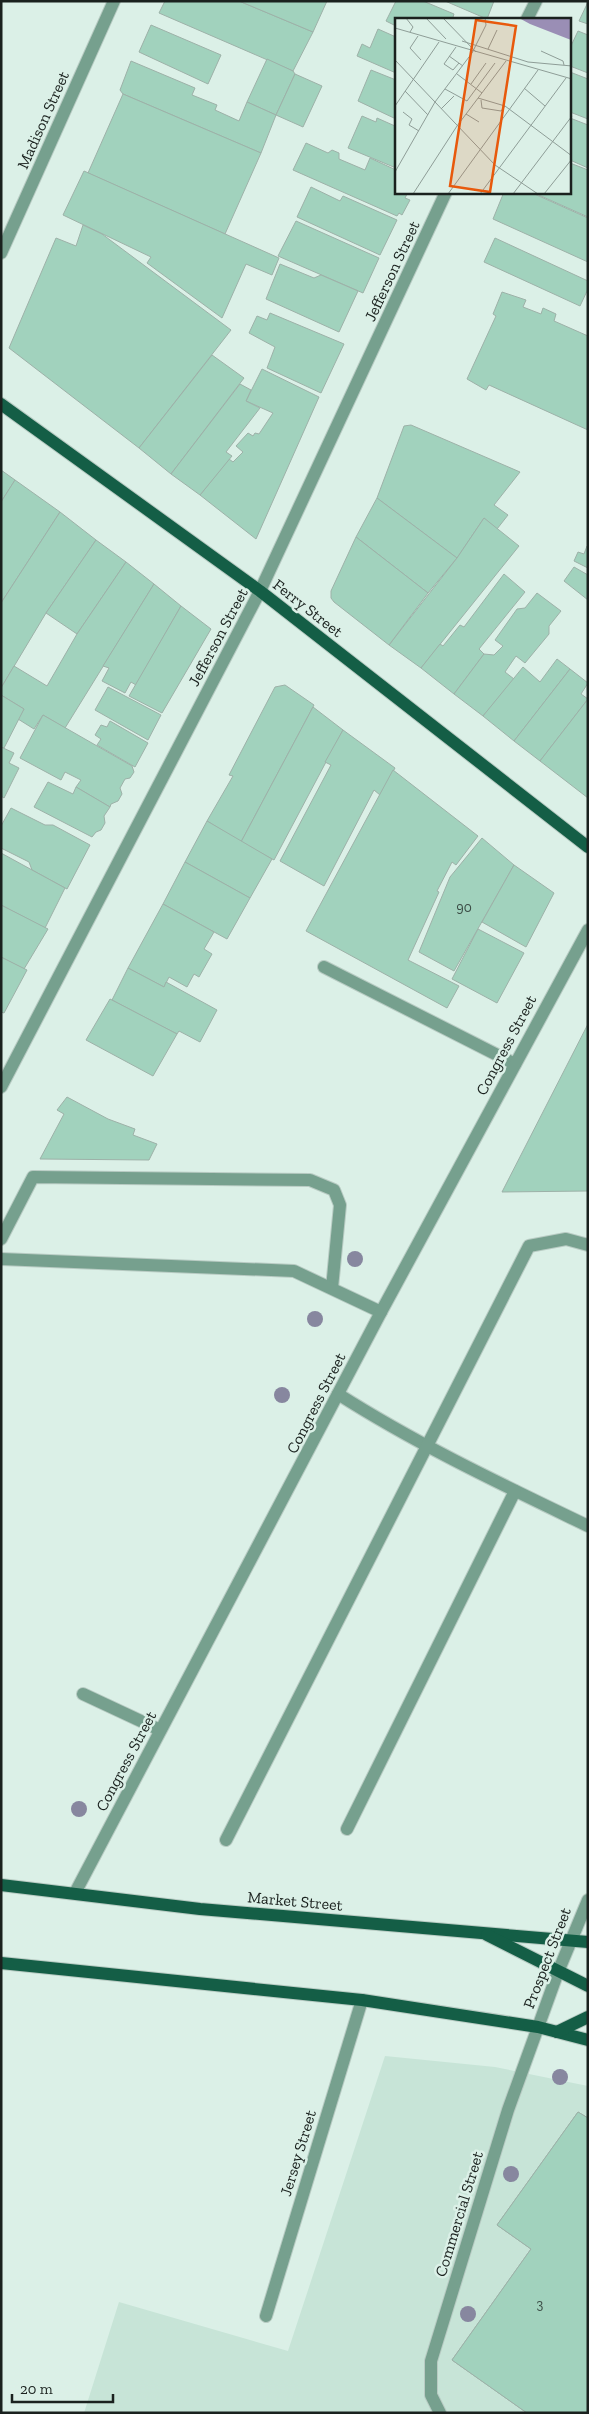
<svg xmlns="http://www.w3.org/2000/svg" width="589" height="2414" font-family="'Zilla Slab',serif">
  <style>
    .built { fill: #c7e4d7 }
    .building { fill: #a1d2bd; stroke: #9db1a8 }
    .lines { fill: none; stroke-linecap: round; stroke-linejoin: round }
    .minor-casing { stroke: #b8cbc3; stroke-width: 14 }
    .major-casing { stroke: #b8cbc3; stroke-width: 14 }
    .minor { stroke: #76a08e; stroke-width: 12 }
    .major { stroke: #145e46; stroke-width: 12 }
    .tree { fill: #87879f }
    .labels { text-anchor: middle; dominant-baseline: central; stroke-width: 5; stroke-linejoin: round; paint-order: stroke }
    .number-label { font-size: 14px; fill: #3c4d46 }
    .street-label { font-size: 16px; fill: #1a211e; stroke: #dbf0e7 }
    .inset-road { fill: none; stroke: #8e9d97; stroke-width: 1 }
    .view { fill: #e8590c; fill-opacity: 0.15; stroke: #e8590c; stroke-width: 2.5 }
    .inset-edge { fill: none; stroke: #1a211e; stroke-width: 2.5 }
  </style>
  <rect width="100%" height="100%" fill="#dbf0e7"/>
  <polygon class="built" points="385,2056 495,2067 588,2086 588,2413 84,2413 119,2302 288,2351"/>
  <g class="building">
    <polygon points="165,1 239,1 313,32 293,71 159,13"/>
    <polygon points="239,1 327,1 313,32"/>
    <polygon points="396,1 423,1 454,14 453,17 457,19 396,19 396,26 386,21"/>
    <polygon points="445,1 494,1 487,19"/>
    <polygon points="588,2 588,24 579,21"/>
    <polygon points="151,25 221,55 208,84 139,52"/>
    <polygon points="378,29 396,37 396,73 357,56 362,44 370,48"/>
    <polygon points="578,31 588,35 588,73 570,66 570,48"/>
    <polygon points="267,59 293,71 295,74 276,115 247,102"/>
    <polygon points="131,61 195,88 192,95 217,105 215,110 239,121 247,102 276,115 261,153 123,94 120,90"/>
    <polygon points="371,70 396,80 396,119 358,101"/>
    <polygon points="570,72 588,79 588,119 570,112"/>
    <polygon points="295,74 322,86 303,127 276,115"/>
    <polygon points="123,94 261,153 225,234 88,173"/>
    <polygon points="362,116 376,122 377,118 395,126 396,168 348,148"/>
    <polygon points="570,118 588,125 588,168 570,160"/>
    <polygon points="306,143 328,153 332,150 339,153 339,159 365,170 370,158 396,170 396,192 408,192 405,198 410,200 402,215 399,213 397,216 293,170"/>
    <polygon points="570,163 588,170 588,217 532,192 570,192"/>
    <polygon points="84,171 279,258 272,275 246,264 222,318 147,263 151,257 63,215"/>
    <polygon points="311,187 340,201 343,196 397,220 380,255 297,217"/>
    <polygon points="504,192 530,192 588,218 588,262 493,219"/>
    <polygon points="296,221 379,258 363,293 278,256"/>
    <polygon points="83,225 102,234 231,330 139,448 9,348 56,238 76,246"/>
    <polygon points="495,238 588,281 588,289 580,306 484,262"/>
    <polygon points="280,264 314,278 321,275 358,291 339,332 266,299"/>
    <polygon points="502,292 526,300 523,307 541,314 543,308 556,314 554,321 588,336 588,430 489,385 486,390 467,379 496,316 493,314"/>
    <polygon points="270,313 344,344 321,393 267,368 275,347 249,333 257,316 267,320"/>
    <polygon points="212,355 244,378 171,474 139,448"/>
    <polygon points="262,369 319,397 256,539 200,495 229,459 233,462 243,452 236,446 248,433 253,436 255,433 259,434 273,413 246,401"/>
    <polygon points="240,384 251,390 246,401 260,408 226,452 232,456 200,495 171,474"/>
    <polygon points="411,425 520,472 494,505 508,515 497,529 484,518 457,558 377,498 404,426"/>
    <polygon points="1,470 15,480 1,502"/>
    <polygon points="15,480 60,512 1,603 1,502"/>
    <polygon points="377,498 457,558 428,593 356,537"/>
    <polygon points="60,512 96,540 46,613 1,688 1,603"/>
    <polygon points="484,518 519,546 421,668 389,645 457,558"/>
    <polygon points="356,537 428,593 389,645 334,602 331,598 331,591"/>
    <polygon points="96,540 126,562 77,634 46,613"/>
    <polygon points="587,546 588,547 588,568 574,561 578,552 584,554"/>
    <polygon points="126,562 154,584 65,728 43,715 34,729 18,719 24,709 1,695 1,688 14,666 47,686 77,634"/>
    <polygon points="574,567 588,575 588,600 564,581"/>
    <polygon points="504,574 525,592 479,649 484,654 454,694 421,668 440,644 443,646 460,625 464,627"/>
    <polygon points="154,584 181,606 136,685 131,682 125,693 102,681 109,668 103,666"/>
    <polygon points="537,593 561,611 549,626 549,634 525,663 516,656 505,672 514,679 483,716 454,694 484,654 494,655 503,646 495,640 517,609 525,608"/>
    <polygon points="181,606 211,629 162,713 129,696"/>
    <polygon points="557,659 570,669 514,741 483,716 523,667 540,682"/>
    <polygon points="570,669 588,683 581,694 588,699 540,761 514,741"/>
    <polygon points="285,685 314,705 241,842 207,821 233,776 229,775 275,687"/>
    <polygon points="108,687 161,715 148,740 95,710"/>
    <polygon points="1,695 24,709 4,748 1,747"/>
    <polygon points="588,699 588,798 540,761"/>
    <polygon points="313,707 343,730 274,860 241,842"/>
    <polygon points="43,715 132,766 134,772 130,778 125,779 120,788 122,794 118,801 111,804 110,807 76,787 81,780 65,772 61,780 20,758"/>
    <polygon points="110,721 148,743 135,767 97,745 101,739 95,735 101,725 107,727"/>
    <polygon points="343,730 395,768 380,795 374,790 324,886 280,861 331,765 325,762"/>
    <polygon points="1,747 14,753 9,763 19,768 4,798 1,796"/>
    <polygon points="393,770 478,836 456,865 452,862 437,891 439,892 408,960 459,986 447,1008 306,931"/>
    <polygon points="48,782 73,794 76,787 110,807 104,816 105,823 101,830 96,832 92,837 34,807"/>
    <polygon points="11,808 45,825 53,825 90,845 67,889 32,870 29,862 1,848 1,826"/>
    <polygon points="207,821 272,859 250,898 185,862"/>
    <polygon points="482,838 514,865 454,971 419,952 450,877"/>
    <polygon points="1,853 65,888 45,928 1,905"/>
    <polygon points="185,862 250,898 227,939 163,904"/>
    <polygon points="514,865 554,893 526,947 482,922"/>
    <polygon points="163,904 214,932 204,949 212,954 199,977 194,974 187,987 169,977 164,987 128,968"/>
    <polygon points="1,905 48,929 24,969 1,957"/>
    <polygon points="478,929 524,953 497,1003 452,979"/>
    <polygon points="1,957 27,970 4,1013 1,1012"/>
    <polygon points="128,968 164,987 166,982 217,1010 200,1042 179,1031 177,1034 112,1000"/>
    <polygon points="110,999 177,1034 153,1076 86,1040"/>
    <polygon points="588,1024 588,1191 502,1192"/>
    <polygon points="67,1097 108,1119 135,1129 133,1135 157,1144 149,1160 40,1159 64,1114 57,1110"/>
    <polygon points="578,2112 588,2118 588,2413 527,2413 452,2360 531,2249 497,2225"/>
    <polygon points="578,2112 588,2118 588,2413 527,2413 452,2360 531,2249 497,2225"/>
  </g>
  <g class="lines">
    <g class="minor-casing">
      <g id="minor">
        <polyline points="527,19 536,1"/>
        <polyline points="1,253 114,1"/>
        <polyline points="324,967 515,1064"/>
        <polyline points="1,1087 260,591 446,192"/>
        <polyline points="1,1239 33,1177 310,1180 334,1190 340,1205 332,1288"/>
        <polyline points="1,1259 294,1271 381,1312"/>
        <path d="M338 1394C418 1445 503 1485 588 1526"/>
        <polyline points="83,1694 160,1730"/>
        <polyline points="347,1829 515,1491"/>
        <polyline points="226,1840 529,1246 566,1239 588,1245"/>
        <polyline points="75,1893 381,1312 588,930"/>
        <polyline points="266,2316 362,2000"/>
        <polyline points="440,2413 431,2395 431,2361 508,2110 558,1972 588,1900"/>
      </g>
    </g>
    <g class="major-casing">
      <g id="major">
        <polyline points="1,404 260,591 588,847"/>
        <polyline points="1,1885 200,1909 588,1942"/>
        <polyline points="487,1935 588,1986"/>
        <polyline points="1,1963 362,2000 538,2027 588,2040"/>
        <polyline points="557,2032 588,2017"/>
      </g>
    </g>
    <use href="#minor" class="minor"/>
    <use href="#major" class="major"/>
  </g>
  <g class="tree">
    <circle cx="355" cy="1259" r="8"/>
    <circle cx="315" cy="1319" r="8"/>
    <circle cx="282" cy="1395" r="8"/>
    <circle cx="79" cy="1809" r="8"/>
    <circle cx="560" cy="2077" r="8"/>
    <circle cx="511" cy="2174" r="8"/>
    <circle cx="468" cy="2314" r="8"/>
  </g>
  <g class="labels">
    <g class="number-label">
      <text x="464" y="907">90</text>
      <text x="540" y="2304">3</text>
    </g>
    <g class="street-label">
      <text transform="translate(43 120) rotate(-66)">Madison Street</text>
      <text transform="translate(392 271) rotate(-65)">Jefferson Street</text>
      <text transform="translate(308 608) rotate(38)">Ferry Street</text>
      <text transform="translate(218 637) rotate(-62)">Jefferson Street</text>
      <text transform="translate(506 1045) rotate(-62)">Congress Street</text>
      <text transform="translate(316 1403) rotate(-63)">Congress Street</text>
      <text transform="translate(126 1761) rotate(-62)">Congress Street</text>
      <text transform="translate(295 1901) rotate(5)">Market Street</text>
      <text transform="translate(547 1958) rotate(-69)">Prospect Street</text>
      <text transform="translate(298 2153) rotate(-73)">Jersey Street</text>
      <text transform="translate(459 2214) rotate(-73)">Commercial Street</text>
    </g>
  </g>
  <g transform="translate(395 18)">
    <rect width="176" height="176" fill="#dbf0e7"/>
    <path d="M124 0H176V22L135 6Z" fill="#9a8eb5"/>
    <path class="inset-road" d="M11 0 18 9 15 14M31 0 51 21M48 0 81 34M0 10 177 61M23 18 15 30 26 42M67 23 133 44 177 48M61 29 49 46 58 52 64 45M93 31 102 12M146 33 168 43 169 47M54 38 68 48M0 42 100 147 143 176M62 56 87 75M76 66 91 45M129 70 150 88M50 71 72 83 100 45M10 73 33 97M83 80 110 88 106 93 87 90 86 82M0 88 44 24M110 88 177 138M46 91 59 78M8 94 17 101 14 107 24 113M71 96 84 104M0 154 40 84 77 35 91 7 90 0M18 176 62 108 111 43M53 176 143 52M85 176 171 60M118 176 177 98M149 176 177 141"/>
    <path class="view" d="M81 2 121 8 95 174 55 168Z"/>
    <rect width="176" height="176" class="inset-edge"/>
  </g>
  <rect width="589" height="2414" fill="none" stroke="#1a211e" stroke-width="5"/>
  <path d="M12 2394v8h101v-8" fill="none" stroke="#1a211e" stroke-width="2.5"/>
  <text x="20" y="2394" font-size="15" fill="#1a211e" stroke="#dbf0e7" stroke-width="4" paint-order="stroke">20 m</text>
</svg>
